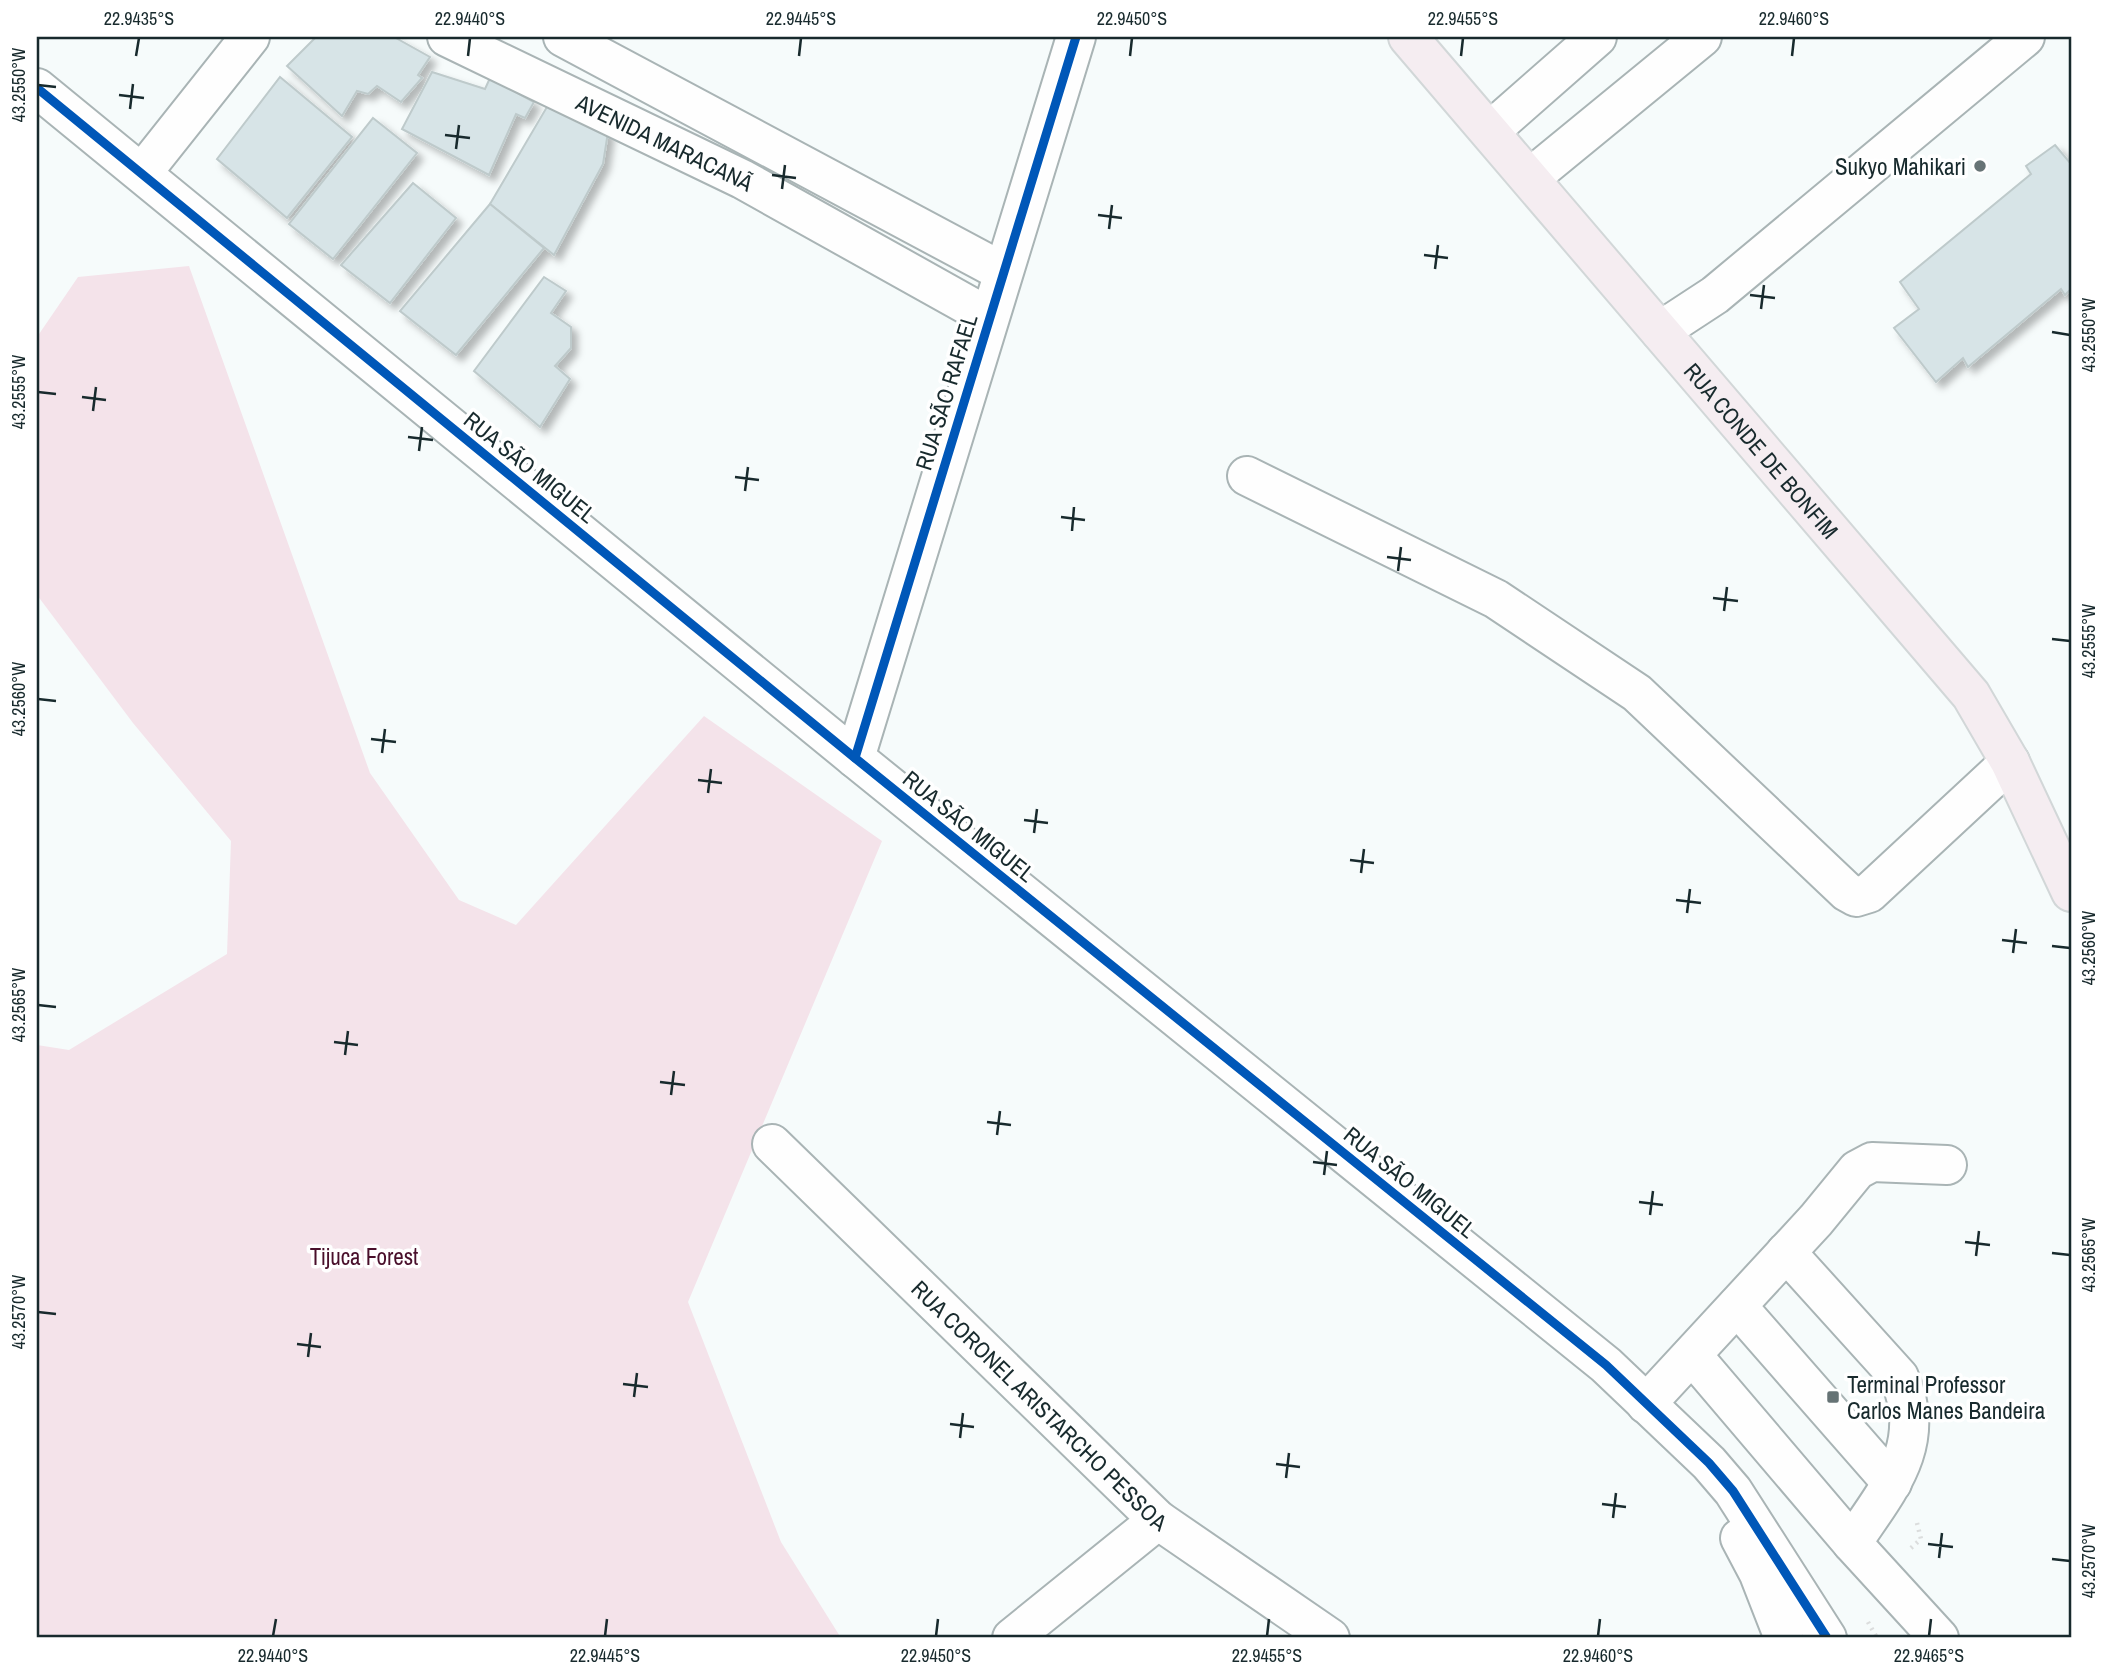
<svg xmlns="http://www.w3.org/2000/svg" width="2108" height="1675" font-family="'Archivo Narrow',sans-serif">
  <style>
    .green { fill: #f4e3ea }
    .building { fill: #d7e4e7; stroke: #becacb; stroke-width: 2; filter: url(#shadow) }
    .lines { fill: none; stroke-linecap: round; stroke-linejoin: round }
    .minor-casing { stroke: #a9b4b5; stroke-width: 42 }
    .major-casing { stroke: #d2d7d8; stroke-width: 42 }
    .path { stroke: #dbdddd; stroke-width: 4.5; stroke-dasharray: 2 5; stroke-linecap: butt }
    .minor { stroke: #fefefe; stroke-width: 38 }
    .major { stroke: #f5edf1; stroke-width: 38 }
    .cycleway-casing { stroke: #fff; stroke-width: 13 }
    .cycleway { stroke: #0057b8; stroke-width: 9 }
    .ticks { fill: none; stroke: #182a2d; stroke-width: 2.5 }
    .poi-dot { fill: #667375; stroke: #fff; stroke-width: 2.5 }
    .labels { text-anchor: middle; dominant-baseline: central; stroke-width: 7; stroke-linejoin: round; paint-order: stroke }
    .street-label { font-size: 23px; fill: #182a2d; stroke: #fff }
    .poi-label { font-size: 23px; fill: #182a2d; stroke: #fff; text-anchor: end }
    .park-label { font-size: 23px; fill: #490f2b; stroke: #fff }
    .neatline { fill: none; stroke: #182a2d; stroke-width: 2.5 }
    .ticks-label { font-size: 18px; text-anchor: middle; fill: #182a2d }
  </style>
  <defs>
    <filter id="shadow"><feDropShadow dx="6" dy="6" stdDeviation="3.5" flood-color="#0004"/></filter>
  </defs>
  <rect width="100%" height="100%" fill="#f6fbfb"/>
  <polygon class="green" points="189,266 370,773 459,900 516,925 704,716 882,841 688,1302 781,1542 841,1638 37,1638 37,1045 69,1050 227,954 231,841 133,723 37,595 37,337 78,277"/>
  <g class="building">
    <polygon points="316,37 394,37 430,57 418,75 422,78 401,102 377,86 368,94 357,91 342,116 287,66"/>
    <polygon points="432,72 485,89 490,78 534,102 525,118 516,114 489,175 402,129"/>
    <polygon points="280,77 352,137 287,218 217,159"/>
    <polygon points="551,100 608,132 603,164 554,255 490,204"/>
    <polygon points="373,118 417,153 333,259 289,224"/>
    <polygon points="2055,145 2071,164 2071,289 2065,295 2061,289 1968,367 1963,358 1936,382 1894,328 1919,309 1900,282 2031,174 2026,166"/>
    <polygon points="413,183 456,218 390,303 341,265"/>
    <polygon points="490,204 544,248 456,355 400,311"/>
    <polygon points="544,277 566,291 551,313 571,327 571,348 555,366 570,379 540,427 474,371"/>
  </g>
  <g class="lines">
    <g class="minor-casing">
      <g id="minor">
        <path id="s1" d="M447 37 742 179 989 317"/>
        <polyline points="563,37 1003,272"/>
        <polyline points="37,88 855,758 1606,1365 1709,1463 1733,1491 1827,1638"/>
        <polyline points="1490,131 1597,37"/>
        <polyline points="142,173 250,37"/>
        <polyline points="1530,178 1702,37"/>
        <polyline points="1660,331 1715,295 2025,37"/>
        <polyline points="1247,476 1496,599 1637,693 1847,892 1856,897 1869,893 2010,762"/>
        <polyline points="855,758 1076,37"/>
        <path id="s2" d="M772 1144 1158 1520 1330 1638"/>
        <path d="M1786 1252 1899 1377C1929 1444 1888 1489 1852 1543"/>
        <polyline points="1737,1306 1892,1483"/>
        <polyline points="1692,1355 1852,1543 1939,1638"/>
        <polyline points="1646,1404 1816,1220 1857,1170 1872,1162 1947,1165"/>
        <polyline points="1740,1538 1759,1574 1784,1638"/>
        <polyline points="1012,1638 1158,1520"/>
      </g>
    </g>
    <g class="major-casing">
      <g id="major">
        <path id="s3" d="M1408 37 1971 695 2010 762 2071 892"/>
      </g>
    </g>
    <g class="path">
      <polyline points="1911,1548 1921,1539 1916,1519"/>
      <polyline points="1868,1622 1877,1638"/>
    </g>
    <use href="#minor" class="minor"/>
    <use href="#major" class="major"/>
    <g class="cycleway-casing">
      <g id="cycleway">
        <polyline points="37,88 855,758 1606,1365 1709,1463 1733,1491 1827,1638"/>
        <polyline points="855,758 1076,37"/>
      </g>
    </g>
    <use href="#cycleway" class="cycleway"/>
  </g>
  <path class="ticks" d="M136 56 139 38M468 56 470 38M799 56 801 38M1130 56 1132 38M1461 56 1463 38M1792 56 1794 38M38 85 56 87M119 95 144 98M130 109 133 84M445 135 470 138M456 149 459 125M772 175 796 178M782 189 785 165M1098 215 1122 218M1109 229 1112 205M1424 255 1448 258M1435 269 1438 245M1750 295 1775 298M1761 309 1764 285M2052 332 2070 335M38 392 56 394M82 397 106 400M93 411 96 387M408 437 433 440M419 451 422 427M735 477 759 480M745 491 748 467M1061 517 1085 520M1072 531 1074 507M1387 557 1411 560M1398 571 1401 547M1713 598 1738 601M1724 611 1727 587M2052 639 2070 641M38 699 56 701M371 739 396 742M382 753 385 729M698 780 722 783M708 793 711 769M1024 820 1048 823M1034 833 1037 809M1350 860 1374 863M1361 873 1364 849M1676 900 1701 903M1687 913 1690 889M2002 940 2027 943M2052 946 2070 948M2013 953 2016 929M38 1005 56 1007M334 1042 358 1045M345 1055 348 1031M660 1082 685 1085M671 1095 674 1071M987 1122 1011 1125M997 1135 1000 1111M1313 1162 1337 1165M1324 1175 1327 1151M1639 1202 1663 1205M1650 1215 1653 1191M1965 1242 1990 1245M2052 1253 2070 1255M1976 1256 1979 1231M38 1312 56 1314M297 1344 321 1347M308 1357 311 1333M623 1384 648 1387M634 1397 637 1373M950 1424 974 1427M960 1438 963 1413M1276 1464 1300 1467M1286 1478 1289 1453M1602 1504 1626 1507M1613 1518 1616 1493M1928 1544 1953 1547M1939 1558 1942 1533M2052 1559 2070 1561M273 1636 276 1619M605 1636 607 1619M936 1636 938 1619M1267 1636 1269 1619M1598 1636 1600 1619M1929 1636 1931 1619"/>
  <g class="poi-dot">
    <circle cx="1980" cy="166" r="7"/>
    <rect x="1826" y="1390" width="14" height="14" rx="3.5"/>
  </g>
  <g class="labels">
    <g class="street-label">
      <text stroke="none"><textPath href="#s1" startOffset="242">AVENIDA MARACANÃ</textPath></text>
      <text transform="translate(946 392) rotate(-73)">RUA SÃO RAFAEL</text>
      <text stroke="none"><textPath href="#s3" startOffset="544">RUA CONDE DE BONFIM</textPath></text>
      <text transform="translate(530 467) rotate(39)">RUA SÃO MIGUEL</text>
      <text transform="translate(969 826) rotate(39)">RUA SÃO MIGUEL</text>
      <text transform="translate(1410 1182) rotate(39)">RUA SÃO MIGUEL</text>
      <text stroke="none"><textPath href="#s2" startOffset="374">RUA CORONEL ARISTARCHO PESSOA</textPath></text>
    </g>
    <g class="poi-label">
      <text x="1966" y="166">Sukyo Mahikari</text>
      <text x="1847" y="1384" text-anchor="start">Terminal Professor<tspan x="1847" dy="26">Carlos Manes Bandeira</tspan></text>
    </g>
    <g class="park-label">
      <text x="364" y="1256">Tijuca Forest</text>
    </g>
  </g>
  <rect width="2108" height="1675" fill="none" stroke="#ffffff" stroke-width="77"/>
  <rect x="38" y="38" width="2032" height="1598" class="neatline"/>
  <g class="ticks-label">
    <text x="139" y="25">22.9435°S</text>
    <text x="470" y="25">22.9440°S</text>
    <text x="801" y="25">22.9445°S</text>
    <text x="1132" y="25">22.9450°S</text>
    <text x="1463" y="25">22.9455°S</text>
    <text x="1794" y="25">22.9460°S</text>
    <text transform="translate(19 85) rotate(-90)" y="6">43.2550°W</text>
    <text transform="translate(2089 335) rotate(-90)" y="6">43.2550°W</text>
    <text transform="translate(19 392) rotate(-90)" y="6">43.2555°W</text>
    <text transform="translate(2089 641) rotate(-90)" y="6">43.2555°W</text>
    <text transform="translate(19 699) rotate(-90)" y="6">43.2560°W</text>
    <text transform="translate(2089 948) rotate(-90)" y="6">43.2560°W</text>
    <text transform="translate(19 1005) rotate(-90)" y="6">43.2565°W</text>
    <text transform="translate(2089 1255) rotate(-90)" y="6">43.2565°W</text>
    <text transform="translate(19 1312) rotate(-90)" y="6">43.2570°W</text>
    <text transform="translate(2089 1561) rotate(-90)" y="6">43.2570°W</text>
    <text x="273" y="1662">22.9440°S</text>
    <text x="605" y="1662">22.9445°S</text>
    <text x="936" y="1662">22.9450°S</text>
    <text x="1267" y="1662">22.9455°S</text>
    <text x="1598" y="1662">22.9460°S</text>
    <text x="1929" y="1662">22.9465°S</text>
  </g>
</svg>
